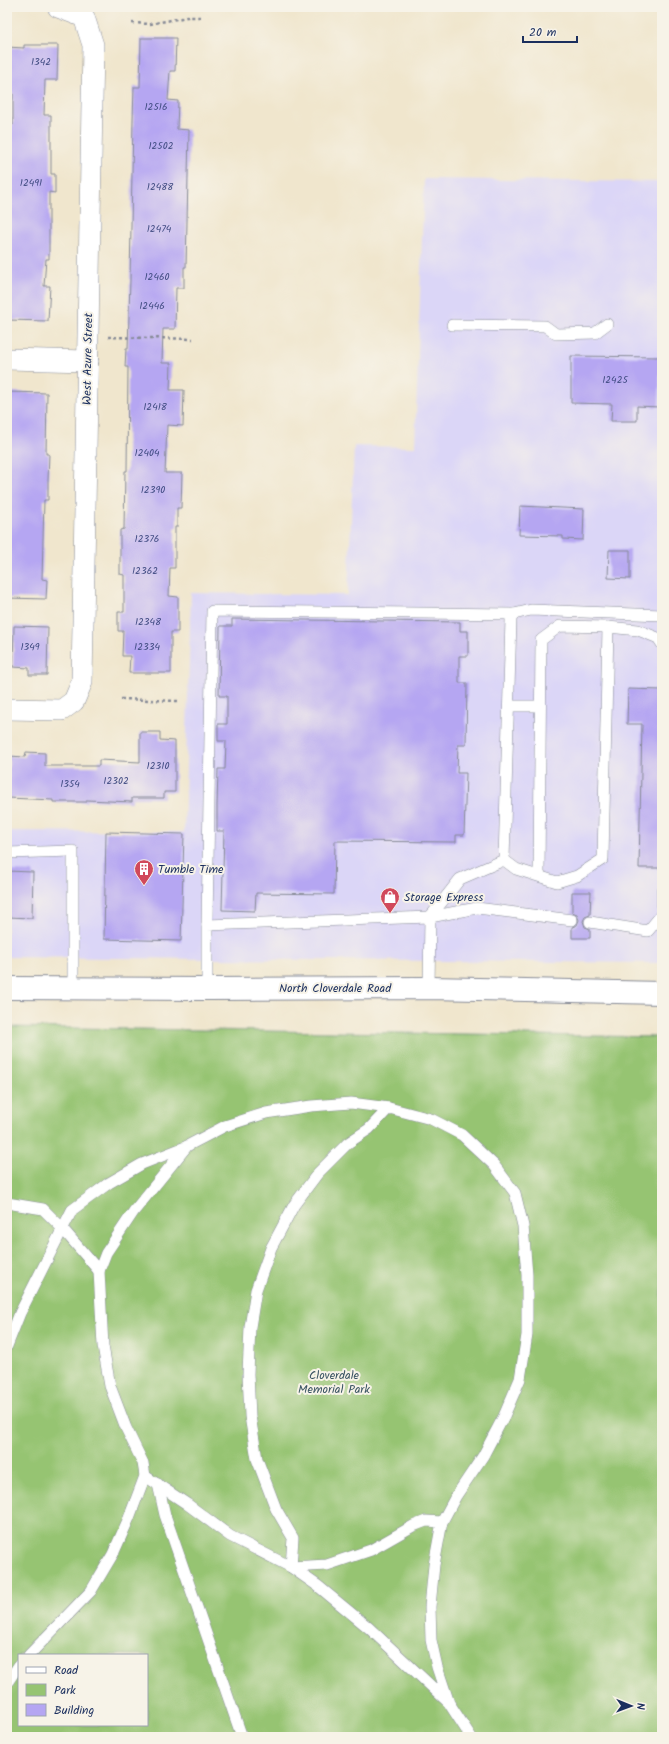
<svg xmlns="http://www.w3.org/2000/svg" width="669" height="1744" font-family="Kalam,sans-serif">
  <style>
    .built { fill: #dbd6f7 }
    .green { fill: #96c472; stroke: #587a68; fill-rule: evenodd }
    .building { fill: #b5a6f2 }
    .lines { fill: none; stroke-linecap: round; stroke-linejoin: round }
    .service-casing { stroke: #868a96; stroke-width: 12 }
    .minor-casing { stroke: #868a96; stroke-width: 22 }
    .secondary-casing { stroke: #868a96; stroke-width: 24 }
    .path { stroke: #868a96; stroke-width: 2.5; stroke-dasharray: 3 3; stroke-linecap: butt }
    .service { stroke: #fff; stroke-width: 11 }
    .minor { stroke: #fff; stroke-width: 21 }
    .secondary { stroke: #fff; stroke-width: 22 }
    .labels { text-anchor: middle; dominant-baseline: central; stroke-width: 4; stroke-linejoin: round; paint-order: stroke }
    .number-label { font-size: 10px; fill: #424d83 }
    .street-label { font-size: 12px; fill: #1b2f5e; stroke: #f7f3e8 }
    .poi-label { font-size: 12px; fill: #1b2f5e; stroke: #f7f3e8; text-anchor: start }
    .park-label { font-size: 12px; fill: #3a5463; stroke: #f7f3e8 }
  </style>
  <rect width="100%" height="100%" fill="#f7f3e8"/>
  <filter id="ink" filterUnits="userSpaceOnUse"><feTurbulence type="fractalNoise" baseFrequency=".025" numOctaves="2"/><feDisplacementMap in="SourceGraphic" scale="8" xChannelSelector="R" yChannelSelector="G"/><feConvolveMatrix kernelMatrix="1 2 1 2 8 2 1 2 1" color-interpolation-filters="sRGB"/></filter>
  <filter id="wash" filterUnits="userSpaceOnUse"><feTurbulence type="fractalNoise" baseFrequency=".012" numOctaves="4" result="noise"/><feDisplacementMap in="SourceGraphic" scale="16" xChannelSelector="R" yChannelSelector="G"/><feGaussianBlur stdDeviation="0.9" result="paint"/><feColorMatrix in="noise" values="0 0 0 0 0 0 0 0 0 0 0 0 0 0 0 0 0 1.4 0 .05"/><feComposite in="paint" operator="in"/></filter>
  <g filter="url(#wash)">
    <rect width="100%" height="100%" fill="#f0e6cd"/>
    <polygon class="built" points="424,179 662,182 662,963 7,957 7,831 184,832 191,593 348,595 354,446 415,447"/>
    <path class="green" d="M7 1027 662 1037V1737H7ZM19 1655H147V1725H19Z"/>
    <g id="blocks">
      <g class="building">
        <polygon points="141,38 176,38 175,71 170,71 168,100 178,101 177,129 189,130 186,267 184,267 184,288 176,288 175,329 163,329 162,363 171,363 170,390 184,390 183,426 167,425 165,473 182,473 181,508 177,508 177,527 175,527 175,568 170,568 169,596 178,597 178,632 171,632 171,673 129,673 130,656 122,656 123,631 118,631 118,612 124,612 124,575 120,574 120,530 124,529 125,471 127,471 128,367 125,367 126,349 128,349 130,280 133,120 134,87 140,87"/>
        <polygon points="24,45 58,45 57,80 45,80 44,115 51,115 51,174 55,174 55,193 49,192 49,259 46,259 44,286 50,286 48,321 7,320 7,125 13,125 13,94 7,93 7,47 24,48"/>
        <polygon points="571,356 660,357 659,407 637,406 637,421 611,421 612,404 571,403"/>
        <polygon points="7,392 47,393 46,454 49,454 48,480 48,500 44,500 42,579 47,580 46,599 7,598"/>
        <polygon points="520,506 584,509 583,540 563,539 563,536 519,535"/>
        <polygon points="609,550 630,550 630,579 608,578"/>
        <polygon points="232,619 460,622 460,631 468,631 468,656 459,656 459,683 467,683 466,745 458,745 457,773 466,773 464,835 456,835 456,842 335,841 334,894 256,893 255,911 222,910 224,831 217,831 217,805 218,769 225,769 226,741 218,741 218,724 227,724 227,696 219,696 220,626 232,626"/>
        <polygon points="14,626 48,627 47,675 29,675 29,668 13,667"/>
        <polygon points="628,689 662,690 662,868 639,868 642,724 627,724"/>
        <polygon points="140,732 160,732 160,740 175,741 175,792 164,792 164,798 132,798 132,802 87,800 87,802 53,802 53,800 8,798 9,756 25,757 26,752 45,753 45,766 99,766 99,760 140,762"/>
        <polygon points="106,832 184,834 181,941 104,939"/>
        <polygon points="7,871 33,872 32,918 7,917"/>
        <polygon points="572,892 591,892 590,915 585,917 583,921 585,927 590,929 590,938 572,938 572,927 577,925 579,920 577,915 572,913"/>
      </g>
    </g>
  </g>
  <g filter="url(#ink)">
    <use href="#blocks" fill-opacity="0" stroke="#868a96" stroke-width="1"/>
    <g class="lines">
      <g class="service-casing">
        <g id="service">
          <polyline points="452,325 545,326 556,334 595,333 607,324"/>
          <polyline points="509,706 540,706"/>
          <polyline points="7,853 73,851 73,989"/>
          <polyline points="504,860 516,869 557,882 577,876 603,859 608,627"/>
          <polyline points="539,875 541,640 560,626 608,627 638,630 658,638 662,644"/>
          <polyline points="430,917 460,879 504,860 511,619 514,614 531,610 662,615"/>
          <polyline points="430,917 477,908 572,920"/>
          <polyline points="590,922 648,931 662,914 662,892"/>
          <polyline points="207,925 212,611 514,614"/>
          <polyline points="207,989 207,925 430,917 429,988"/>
          <polyline points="389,1108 369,1129 348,1143 318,1173 294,1205 271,1248 256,1290 250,1327 248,1374 250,1416 257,1459 276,1509 293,1538 291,1567 327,1565 371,1550 413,1526 426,1521 442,1522"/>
          <polyline points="7,1203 43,1209 62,1228 99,1271"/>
          <polyline points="7,1346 20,1313 72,1210 109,1183 142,1164 185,1147"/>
          <polyline points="145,1476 187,1504 230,1536 291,1567 318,1586 369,1628 447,1701"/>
          <polyline points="158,1484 165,1515 242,1737"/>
          <polyline points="29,1655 91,1591 113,1554 129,1518 145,1476 143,1463 126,1428 110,1386 103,1346 99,1271 106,1253 134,1211 187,1146 225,1126 266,1113 311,1106 351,1103 389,1108 431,1119 462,1135 494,1165 515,1193 523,1226 527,1275 527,1335 520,1379 504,1416 483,1456 456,1496 442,1522 434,1565 430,1607 431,1640 437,1667 449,1703 471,1737"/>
          <polyline points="7,1683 19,1665"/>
        </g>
      </g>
      <g class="minor-casing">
        <g id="minor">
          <polyline points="7,359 88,361"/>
          <polyline points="7,709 62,710 74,701 82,682 93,45 84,17 58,7"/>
        </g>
      </g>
      <g class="secondary-casing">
        <polyline id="secondary" points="7,988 207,989 429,988 662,993"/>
      </g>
      <g class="path">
        <polyline points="132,23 150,24 187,17 200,17"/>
        <polyline points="108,337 193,339"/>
        <polyline points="121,699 178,701"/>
      </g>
      <use href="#service" class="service"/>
      <use href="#minor" class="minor"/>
      <use href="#secondary" class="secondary"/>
    </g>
  </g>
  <defs>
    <g id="building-pin" transform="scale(1)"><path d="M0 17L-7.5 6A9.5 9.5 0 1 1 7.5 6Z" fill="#d1495b" stroke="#f7f3e8"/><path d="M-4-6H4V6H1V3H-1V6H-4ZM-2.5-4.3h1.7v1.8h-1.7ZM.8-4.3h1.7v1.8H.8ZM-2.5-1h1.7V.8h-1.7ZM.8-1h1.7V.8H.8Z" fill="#fff"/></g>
    <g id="shop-pin" transform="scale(1)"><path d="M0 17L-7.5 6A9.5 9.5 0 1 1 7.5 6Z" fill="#d1495b" stroke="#f7f3e8"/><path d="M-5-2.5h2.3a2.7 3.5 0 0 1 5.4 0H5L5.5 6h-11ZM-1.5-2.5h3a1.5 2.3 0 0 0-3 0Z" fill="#fff"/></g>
  </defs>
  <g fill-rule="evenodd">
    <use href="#building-pin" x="144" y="869"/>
    <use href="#shop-pin" x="390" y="897"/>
  </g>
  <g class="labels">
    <g class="number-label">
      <text x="41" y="62">1342</text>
      <text x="156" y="107">12516</text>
      <text x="161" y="146">12502</text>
      <text x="31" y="183">12491</text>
      <text x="160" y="187">12488</text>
      <text x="159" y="229">12474</text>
      <text x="157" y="277">12460</text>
      <text x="152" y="306">12446</text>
      <text x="615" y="380">12425</text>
      <text x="155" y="407">12418</text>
      <text x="147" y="453">12404</text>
      <text x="153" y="490">12390</text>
      <text x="147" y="539">12376</text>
      <text x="145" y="571">12362</text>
      <text x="148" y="622">12348</text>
      <text x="30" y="647">1349</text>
      <text x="147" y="647">12334</text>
      <text x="158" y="766">12310</text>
      <text x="116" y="781">12302</text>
      <text x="70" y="784">1354</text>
    </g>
    <g class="street-label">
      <text transform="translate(88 359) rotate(-89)">West Azure Street</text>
      <text x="335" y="988">North Cloverdale Road</text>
    </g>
    <g class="poi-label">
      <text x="158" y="869">Tumble Time</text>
      <text x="404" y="897">Storage Express</text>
    </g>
    <g class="park-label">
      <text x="334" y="1375">Cloverdale<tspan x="334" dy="14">Memorial Park</tspan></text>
    </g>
  </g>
  <rect width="669" height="1744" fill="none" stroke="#f7f3e8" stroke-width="24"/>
  <rect x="18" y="1654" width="130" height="72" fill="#f7f3e8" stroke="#9fa5b1"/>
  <rect x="26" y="1667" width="20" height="6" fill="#ffffff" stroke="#9fa5b1"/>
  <text x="54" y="1674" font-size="12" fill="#1b2f5e">Road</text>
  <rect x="26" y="1684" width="20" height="12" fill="#96c472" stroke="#9fa5b1"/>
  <text x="54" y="1694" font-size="12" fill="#1b2f5e">Park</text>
  <rect x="26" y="1704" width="20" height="12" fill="#b5a6f2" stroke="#9fa5b1"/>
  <text x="54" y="1714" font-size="12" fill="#1b2f5e">Building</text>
  <g transform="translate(631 1706) rotate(91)" stroke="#f7f3e8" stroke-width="3" paint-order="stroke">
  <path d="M0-3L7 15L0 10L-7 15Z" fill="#1b2f5e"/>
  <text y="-6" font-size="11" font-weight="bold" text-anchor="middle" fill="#1b2f5e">N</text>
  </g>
  <path d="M523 36v6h54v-6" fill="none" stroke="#1b2f5e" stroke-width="2"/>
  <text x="529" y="36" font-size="12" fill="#1b2f5e" stroke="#f7f3e8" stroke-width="3" paint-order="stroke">20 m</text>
</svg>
